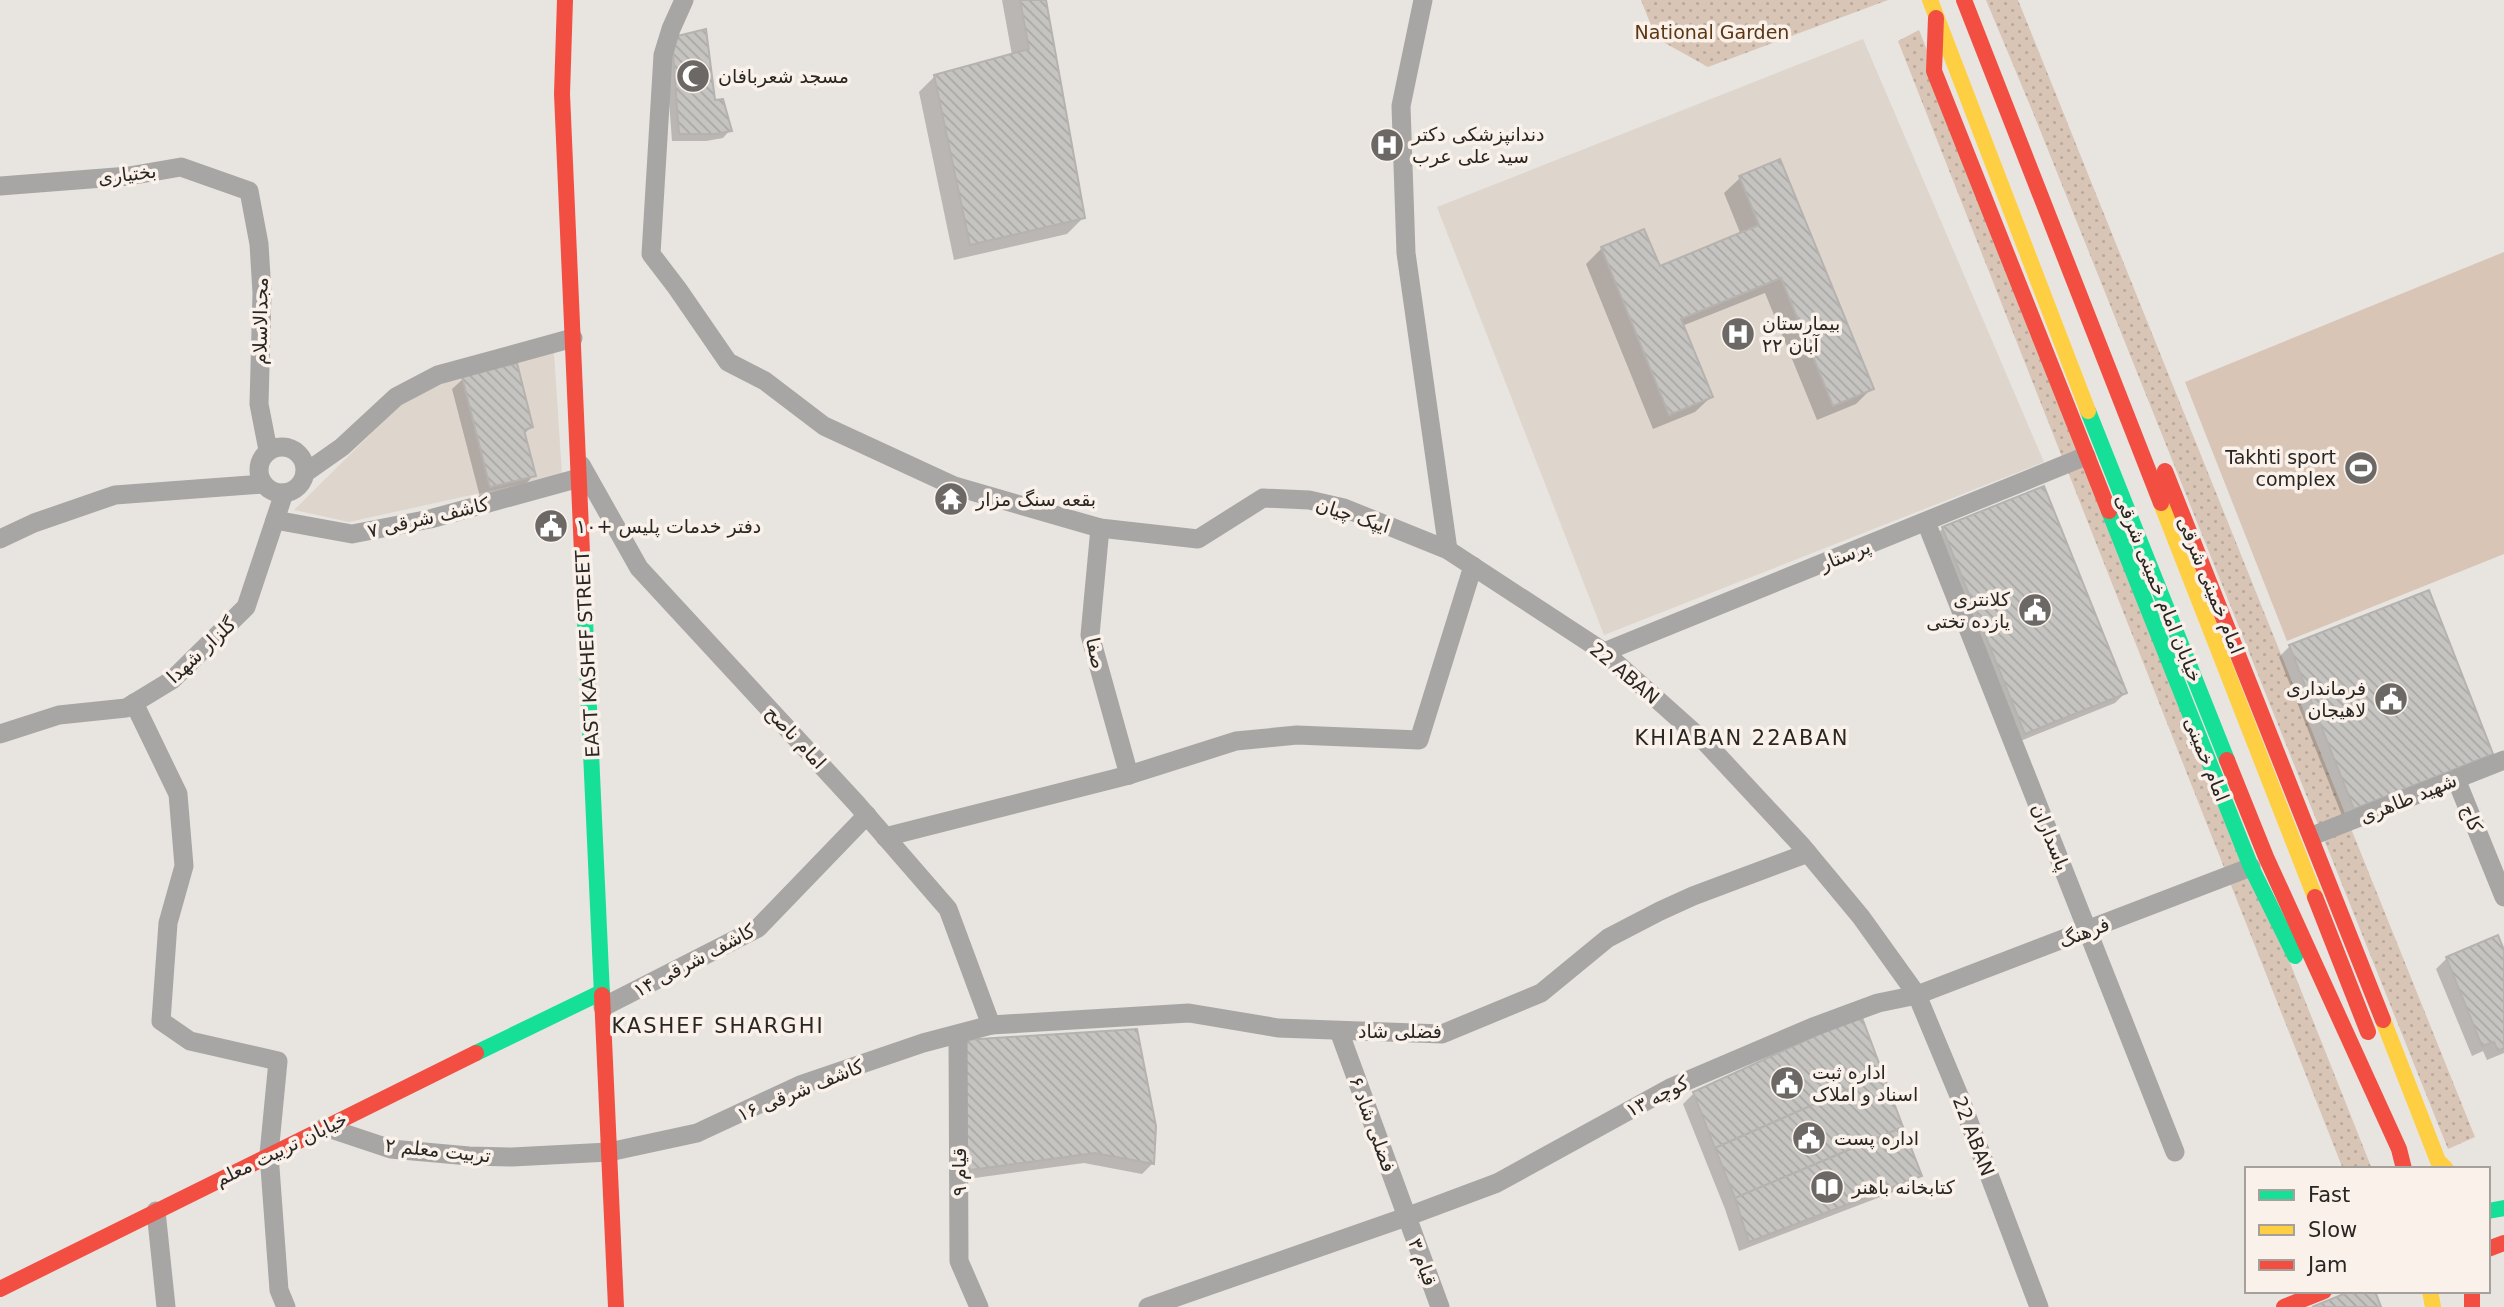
<svg xmlns="http://www.w3.org/2000/svg" width="2504" height="1307" font-family="'DejaVu Sans',Cairo,sans-serif">
  <style>
    .built { fill: #ded5cd }
    .green { fill: url(#green-dots) }
    .pitch { fill: #d8c5b6 }
    .shadow { fill: #0003 }
    .building { fill: url(#building-back-hatch); stroke: #b5b2b0; stroke-width: 2 }
    .lines { fill: none; stroke-linecap: round; stroke-linejoin: round }
    .street { stroke: #a7a6a4; stroke-width: 19 }
    .fast { stroke: #16e098; stroke-width: 16 }
    .slow { stroke: #ffcf43; stroke-width: 16 }
    .jam { stroke: #f24e42; stroke-width: 16 }
    .labels { text-anchor: middle; dominant-baseline: central; stroke-width: 7; stroke-linejoin: round; paint-order: stroke }
    .park-label { font-size: 19px; fill: #5b3612; stroke: #f9f1ea }
    .poi-label { font-size: 19px; fill: #292623; stroke: #f9f1ea; text-anchor: start }
    .street-label { font-size: 19px; fill: #292623; stroke: #f9f1ea }
    .neighbourhood-label { font-size: 21px; letter-spacing: 2px; fill: #292623; stroke: #f9f1ea }
  </style>
  <defs>
    <pattern id="green-dots" width="8" height="8" patternUnits="userSpaceOnUse" patternTransform="scale(1.75)"><rect width="8" height="8" fill="#d8c5b6"/><path d="M2 2h.1M6 6h.1" fill="none" stroke="#b9a99c" stroke-width="1.8" stroke-linecap="round"/></pattern>
    <pattern id="building-back-hatch" width="6" height="6" patternUnits="userSpaceOnUse" patternTransform="scale(1.75)"><rect width="6" height="6" fill="#c6c4c1"/><path d="M-1 5l2 2M0 0l6 6M5-1l2 2" fill="none" stroke="#aaa8a6"/></pattern>
  </defs>
  <rect width="100%" height="100%" fill="#e8e4e0"/>
  <g class="built">
    <polygon points="1863,39 2044,462 1604,635 1437,207"/>
    <polygon points="554,353 562,475 349,522 294,510 402,403 457,377"/>
  </g>
  <g class="green">
    <polygon points="1641,0 1888,0 1708,67 1656,38"/>
    <polygon points="1986,0 2018,0 2475,1137 2448,1149 2034,115"/>
    <polygon points="1919,30 2372,1169 2343,1169 1898,41"/>
  </g>
  <polygon class="pitch" points="2504,252 2504,554 2287,641 2185,382"/>
  <g class="shadow">
    <polygon points="1002,0 1044,0 1083,218 1067,234 954,260 919,92 935,76 1012,55"/>
    <polygon points="670,45 730,130 723,138 706,141 672,141 666,62"/>
    <polygon points="1740,178 1872,388 1856,404 1817,420 1765,293 1682,326 1711,397 1695,412 1653,429 1586,264 1602,248 1659,268 1741,235 1724,193"/>
    <polygon points="463,379 531,427 524,434 534,475 524,486 480,497 452,389"/>
    <polygon points="1943,528 2125,693 2115,703 2015,743 1933,539"/>
    <polygon points="2290,646 2491,754 2481,764 2343,818 2279,657"/>
    <polygon points="2504,954 2504,1053 2487,1060 2483,1051 2472,1056 2436,969 2447,958"/>
    <polygon points="954,1052 1154,1126 1152,1164 1142,1174 1084,1163 953,1181"/>
    <polygon points="1694,1093 1920,1175 1909,1186 1739,1251 1725,1209 1683,1104"/>
  </g>
  <g class="building">
    <polygon points="1020,0 1046,0 1085,218 970,245 934,75 1029,49"/>
    <polygon points="706,29 715,100 723,99 732,131 715,134 679,134 673,53 677,36"/>
    <polygon points="1780,159 1874,389 1833,406 1781,278 1681,319 1713,397 1669,415 1601,247 1644,229 1660,266 1759,225 1739,176"/>
    <polygon points="517,363 533,427 524,430 536,476 490,487 462,377"/>
    <polygon points="2044,486 2127,693 2025,734 1942,527"/>
    <polygon points="2429,590 2493,754 2354,809 2289,645"/>
    <polygon points="2498,935 2504,950 2504,1048 2498,1051 2494,1042 2482,1046 2446,957"/>
    <polygon points="1861,1015 1883,1074 1715,1148 1693,1092"/>
    <polygon points="1137,1029 1156,1126 1154,1164 1095,1153 963,1171 964,1040"/>
    <polygon points="1883,1074 1903,1127 1735,1198 1715,1148"/>
    <polygon points="1903,1127 1922,1176 1749,1242 1735,1198"/>
    <polygon points="2351,1291 2375,1291 2381,1307 2312,1307"/>
  </g>
  <g class="lines">
    <g class="street">
      <polyline points="684,0 671,29 663,55 651,254 677,288 728,362 765,381 824,426 954,486 1100,528 1198,539 1263,498 1309,500 1344,508 1448,550 1604,652 1707,744 1802,846 1861,917 1917,995 1960,1098 2039,1307"/>
      <polyline points="1423,0 1401,106 1406,253 1448,550"/>
      <polyline points="0,186 129,176 181,167 249,191 259,244 262,293 259,404 268,450"/>
      <circle cx="282" cy="470" r="23"/>
      <polyline points="581,465 639,568 856,803 948,909 991,1025"/>
      <polyline points="305,473 342,447 396,397 438,375 573,338"/>
      <polyline points="275,520 352,534 430,519 579,478"/>
      <polyline points="1926,522 2175,1152"/>
      <polyline points="1100,528 1090,635 1129,775"/>
      <polyline points="0,539 34,523 115,495 263,484"/>
      <polyline points="1604,652 2086,456"/>
      <polyline points="134,703 178,794 184,866 168,923 161,1021 190,1041 278,1061 269,1154 279,1290 286,1307"/>
      <polyline points="0,734 59,715 126,708 172,680 246,607 284,493"/>
      <polyline points="2456,779 2504,897"/>
      <polyline points="2312,836 2504,760"/>
      <polyline points="885,837 1129,775 1236,741 1297,735 1419,740 1473,566"/>
      <polyline points="603,1007 758,928 867,815"/>
      <polyline points="1339,1031 1440,1307"/>
      <polyline points="958,1034 959,1261 979,1307"/>
      <polyline points="325,1127 391,1149 469,1156 512,1157 609,1152 697,1133 800,1085 923,1043 991,1025 1189,1013 1278,1028 1442,1034 1541,993 1608,938 1660,911 1693,896 1808,853"/>
      <polyline points="156,1211 166,1307"/>
      <polyline points="1148,1307 1406,1217 1497,1183 1670,1088 1813,1027 1878,1003 1917,995 2251,867"/>
    </g>
    <g class="fast">
      <polyline points="2088,411 2227,760"/>
      <polyline points="2109,511 2251,867 2295,956"/>
      <polyline points="583,576 602,995"/>
      <polyline points="476,1053 602,992"/>
      <polyline points="2488,1211 2504,1208"/>
    </g>
    <g class="slow">
      <polyline points="1930,0 2088,411"/>
      <polyline points="2161,503 2315,897"/>
      <polyline points="2383,1020 2438,1161 2446,1169"/>
      <polyline points="2430,1291 2433,1307"/>
    </g>
    <g class="jam">
      <polyline points="565,0 562,94 583,576"/>
      <polyline points="1964,0 2161,503"/>
      <polyline points="1936,18 1934,71 2109,511"/>
      <polyline points="2165,471 2383,1020"/>
      <polyline points="2227,760 2266,857 2399,1149 2404,1169"/>
      <polyline points="2315,897 2368,1032"/>
      <polyline points="602,995 616,1307"/>
      <polyline points="2488,1249 2504,1243"/>
      <polyline points="0,1289 476,1053"/>
      <polyline points="2472,1291 2472,1307"/>
      <polyline points="2284,1307 2324,1291"/>
    </g>
  </g>
  <defs>
    <g id="mosque-disc" transform="scale(1.75)"><circle r="9.5" fill="#6c6865" stroke="#f9f1ea"/><path d="M3.5-4.9A6 6 0 1 0 3.5 4.9A5 5 0 1 1 3.5-4.9Z" fill="#fff"/></g>
    <g id="hospital-disc" transform="scale(1.75)"><circle r="9.5" fill="#6c6865" stroke="#f9f1ea"/><path d="M-5-5h3v3.5h4V-5h3V5h-3V1.5h-4V5h-3Z" fill="#fff"/></g>
    <g id="stadium-disc" transform="scale(1.75)"><circle r="9.5" fill="#6c6865" stroke="#f9f1ea"/><path d="M0-5a6.5 5 0 1 0 0 10a6.5 5 0 1 0 0-10ZM-3.5-1.8h7v3.6h-7Z" fill="#fff"/></g>
    <g id="temple-disc" transform="scale(1.75)"><circle r="9.5" fill="#6c6865" stroke="#f9f1ea"/><path d="M0-6L5-2H3V0L6.5 2.5H4V6H1.5V3h-3V6H-4V2.5H-6.5L-3 0V-2H-5Z" fill="#fff"/></g>
    <g id="civic-disc" transform="scale(1.75)"><circle r="9.5" fill="#6c6865" stroke="#f9f1ea"/><path d="M-.6-6.5H3V-4.5H.6V-3L4-1V1h2V6H-6V1h2V-1L-.6-3ZM-1.2 2.5V6h2.4V2.5Z" fill="#fff"/></g>
    <g id="library-disc" transform="scale(1.75)"><circle r="9.5" fill="#6c6865" stroke="#f9f1ea"/><path d="M-6-4Q-3-5.5-.7-3.5V5Q-3 3-6 4ZM6-4Q3-5.5 .7-3.5V5Q3 3 6 4Z" fill="#fff"/></g>
  </defs>
  <g fill-rule="evenodd">
    <use href="#mosque-disc" x="693" y="76"/>
    <use href="#hospital-disc" x="1387" y="145"/>
    <use href="#hospital-disc" x="1738" y="334"/>
    <use href="#stadium-disc" x="2361" y="468"/>
    <use href="#temple-disc" x="951" y="499"/>
    <use href="#civic-disc" x="551" y="526"/>
    <use href="#civic-disc" x="2035" y="610"/>
    <use href="#civic-disc" x="2391" y="699"/>
    <use href="#civic-disc" x="1787" y="1083"/>
    <use href="#civic-disc" x="1809" y="1138"/>
    <use href="#library-disc" x="1827" y="1187"/>
  </g>
  <g class="labels">
    <g class="park-label">
      <text x="1712" y="32">National Garden</text>
    </g>
    <g class="poi-label">
      <text x="718" y="76">مسجد شعربافان</text>
      <text x="1412" y="134">دندانپزشکی دکتر<tspan x="1412" dy="22">سید علی عرب</tspan></text>
      <text x="1762" y="323">بیمارستان<tspan x="1762" dy="22">۲۲ آبان</tspan></text>
      <text x="2336" y="457" text-anchor="end">Takhti sport<tspan x="2336" dy="22">complex</tspan></text>
      <text x="976" y="499">بقعه سنگ مزار</text>
      <text x="576" y="526">دفتر خدمات پلیس +۱۰</text>
      <text x="2010" y="599" text-anchor="end">کلانتری<tspan x="2010" dy="22">یازده تختی</tspan></text>
      <text x="2366" y="688" text-anchor="end">فرمانداری<tspan x="2366" dy="22">لاهیجان</tspan></text>
      <text x="1812" y="1072">اداره ثبت<tspan x="1812" dy="22">اسناد و املاک</tspan></text>
      <text x="1834" y="1138">اداره پست</text>
      <text x="1852" y="1187">کتابخانه باهنر</text>
    </g>
    <g class="street-label">
      <text transform="translate(127 174) rotate(-7)">بختیاری</text>
      <text transform="translate(260 321) rotate(-89)">مجدالاسلام</text>
      <text transform="translate(1353 515) rotate(18)">ایپک چیان</text>
      <text transform="translate(428 517) rotate(-13)">کاشف شرقی ۷</text>
      <text transform="translate(1845 555) rotate(-22)">پرستار</text>
      <text transform="translate(2211 585) rotate(68)">امام خمینی شرقی</text>
      <text transform="translate(2159 588) rotate(68)">خیابان امام خمینی شرقی</text>
      <text transform="translate(201 650) rotate(-43)">گلزار شهدا</text>
      <text transform="translate(1096 653) rotate(77)">صفا</text>
      <text transform="translate(587 654) rotate(-93)">EAST KASHEF STREET</text>
      <text transform="translate(1625 673) rotate(40)">22 ABAN</text>
      <text transform="translate(796 737) rotate(47)">امام ناصح</text>
      <text transform="translate(2207 759) rotate(68)">امام خمینی</text>
      <text transform="translate(2408 798) rotate(-22)">شهید طاهری</text>
      <text transform="translate(2472 818) rotate(68)">کاج</text>
      <text transform="translate(2051 837) rotate(68)">پاسداران</text>
      <text transform="translate(2084 932) rotate(-21)">فرهنگ</text>
      <text transform="translate(694 960) rotate(-28)">کاشف شرقی ۱۴</text>
      <text x="1400" y="1031">فضلی شاد</text>
      <text transform="translate(800 1090) rotate(-22)">کاشف شرقی ۱۶</text>
      <text transform="translate(1657 1096) rotate(-27)">کوچه ۱۳</text>
      <text transform="translate(1373 1124) rotate(70)">فضلی شاد ۶</text>
      <text transform="translate(1974 1136) rotate(69)">22 ABAN</text>
      <text transform="translate(281 1149) rotate(-26)">خیابان تربیت معلم</text>
      <text transform="translate(438 1150) rotate(6)">تربیت معلم ۲</text>
      <text transform="translate(959 1172) rotate(-90)">قیام ۹</text>
      <text transform="translate(1423 1262) rotate(70)">قیام ۳</text>
    </g>
    <g class="neighbourhood-label">
      <text x="1742" y="738">KHIABAN 22ABAN</text>
      <text x="718" y="1026">KASHEF SHARGHI</text>
    </g>
  </g>
  <rect x="2245" y="1167" width="245" height="126" fill="#f9f1ea" stroke="#a6a09a" stroke-width="2"/>
  <rect x="2259" y="1190" width="35" height="10" fill="#16e098" stroke="#a6a09a" stroke-width="2"/>
  <text x="2308" y="1202" font-size="21" fill="#292623">Fast</text>
  <rect x="2259" y="1225" width="35" height="10" fill="#ffcf43" stroke="#a6a09a" stroke-width="2"/>
  <text x="2308" y="1237" font-size="21" fill="#292623">Slow</text>
  <rect x="2259" y="1260" width="35" height="10" fill="#f24e42" stroke="#a6a09a" stroke-width="2"/>
  <text x="2308" y="1272" font-size="21" fill="#292623">Jam</text>
</svg>
